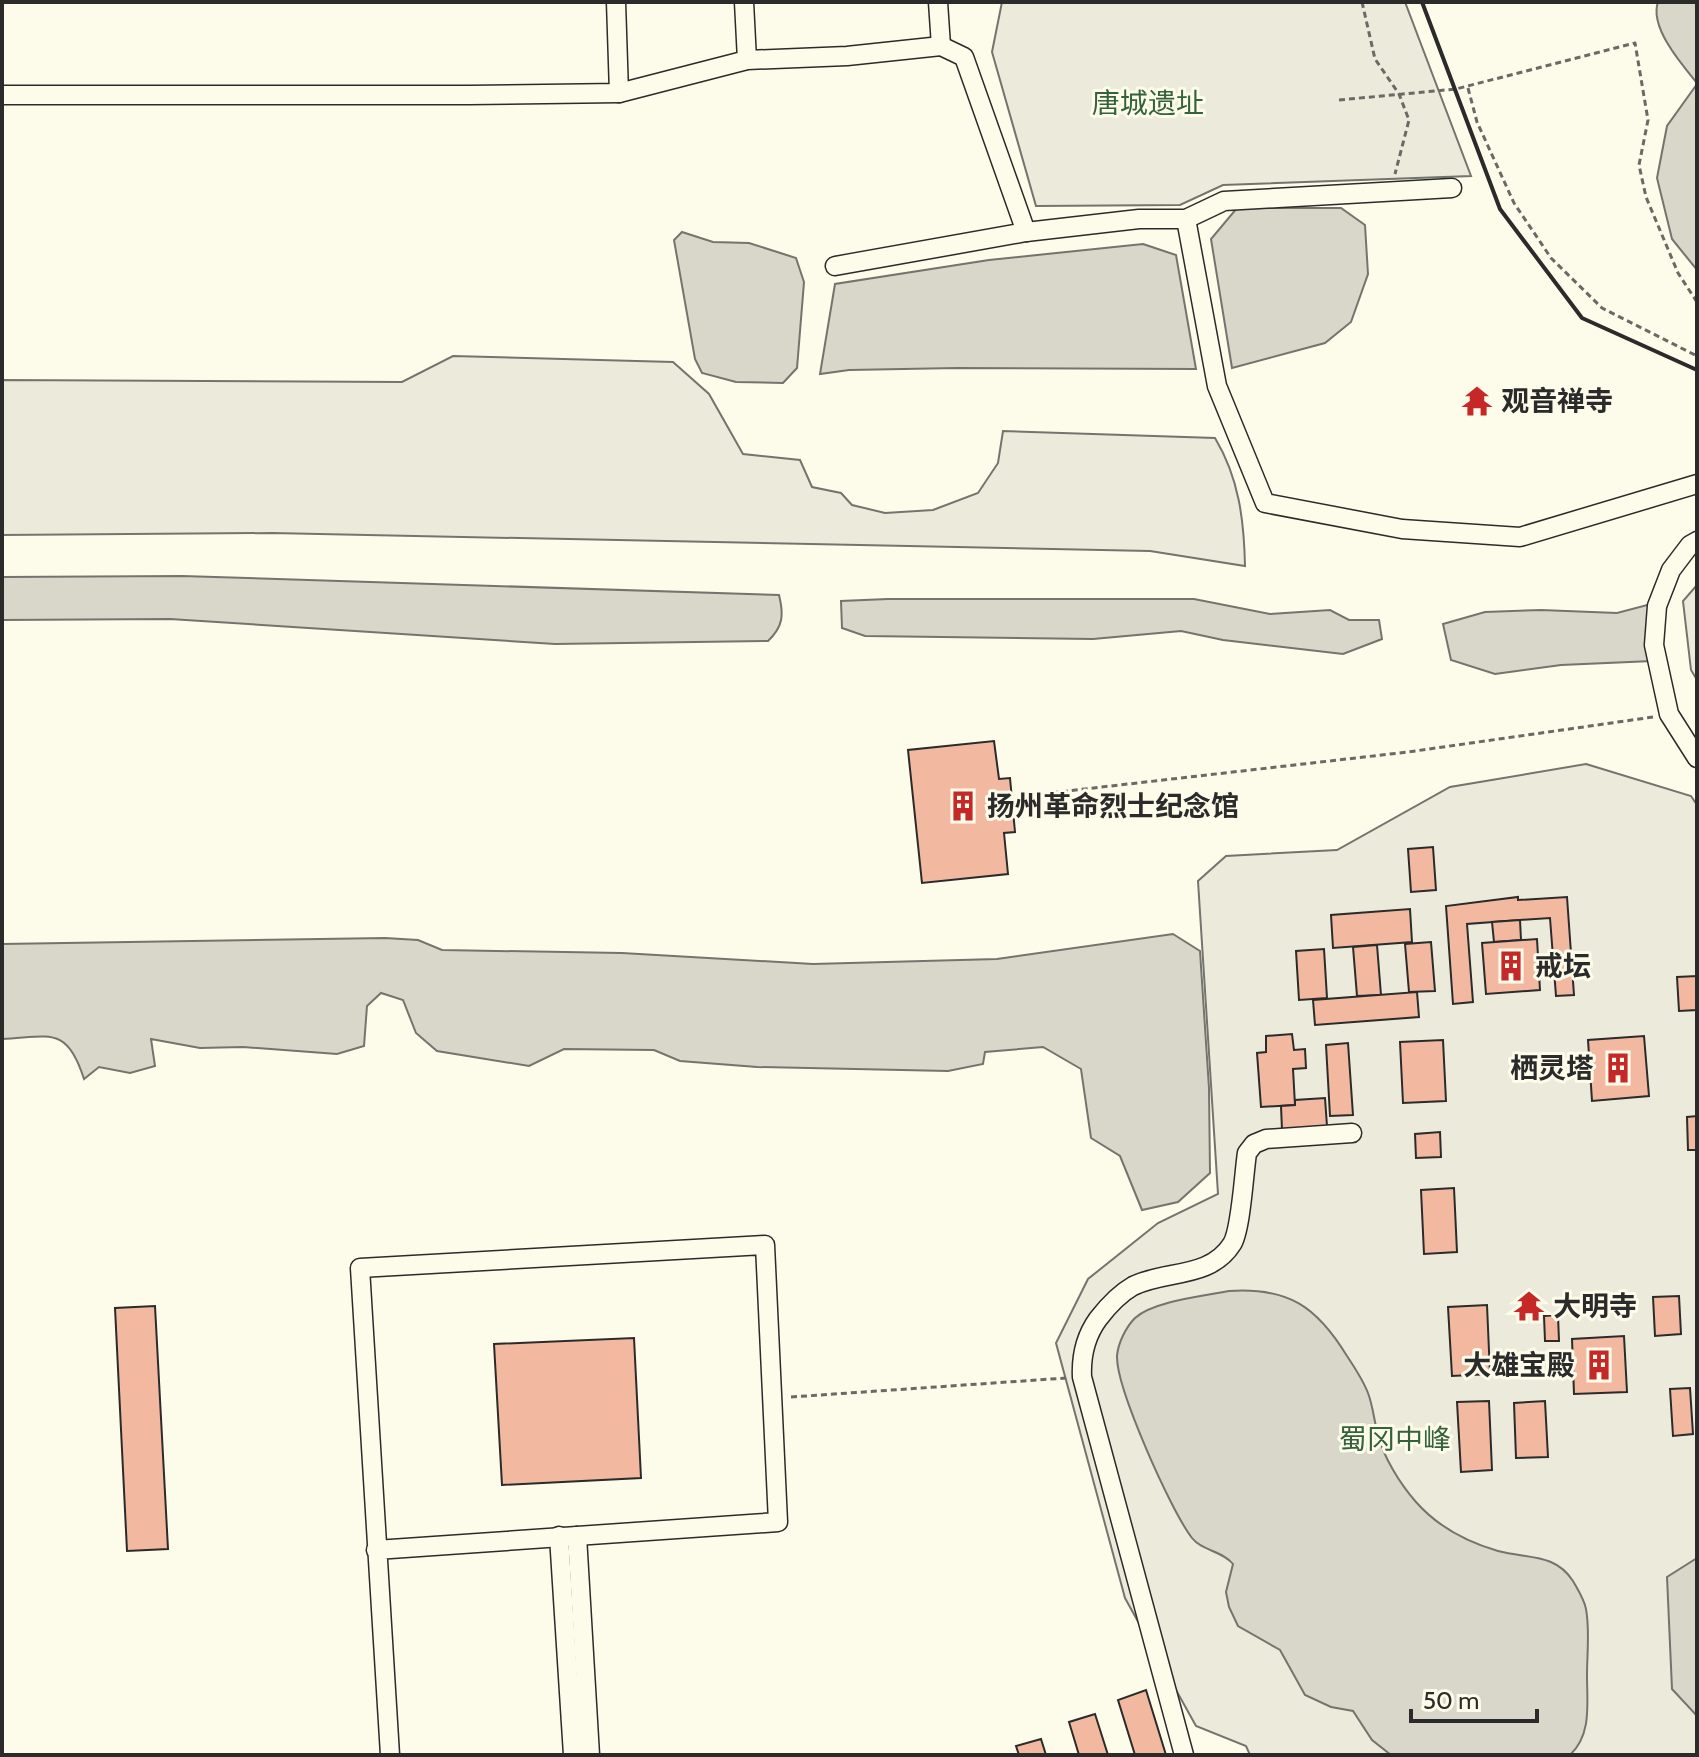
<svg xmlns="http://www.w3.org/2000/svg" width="1699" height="1757" font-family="Cabin,'Noto Sans SC',sans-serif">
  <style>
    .green { fill: #ecebdb; stroke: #74746e; stroke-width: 2 }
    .water { fill: #d8d7c9; stroke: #74746e; stroke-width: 2 }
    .building { fill: #f2b8a0; stroke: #2b2b2b; stroke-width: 2 }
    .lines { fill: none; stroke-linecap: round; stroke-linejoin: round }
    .minor-casing { stroke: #2b2b2b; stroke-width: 21 }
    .path { stroke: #6a6964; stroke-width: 3; stroke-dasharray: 6 4; stroke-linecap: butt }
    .minor { stroke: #fdfbea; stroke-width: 18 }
    .wall { stroke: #2b2b2b; stroke-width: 4 }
    .labels { text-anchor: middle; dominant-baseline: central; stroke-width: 6; stroke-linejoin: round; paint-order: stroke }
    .park-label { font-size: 28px; fill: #34623c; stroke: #fdfbea }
    .poi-label { font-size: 28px; font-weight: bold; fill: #2b2b2b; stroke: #fdfbea; text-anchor: start }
  </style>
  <rect width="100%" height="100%" fill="#fdfbea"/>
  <g class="green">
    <polygon points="1002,2 1405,2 1471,176 1223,185 1180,205 1036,206 992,52"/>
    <path d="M453 356 673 362 709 394 743 454 800 460 812 487 841 493 852 505 885 513 933 510 978 493 998 463 1003 431 1215 438C1239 478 1244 520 1245 566L1150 551 272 533 2 535V380L402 382Z"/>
    <polygon points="1697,585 1697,680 1691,670 1683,601"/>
    <polygon points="1586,764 1691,796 1697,805 1697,1755 1250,1755 1246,1746 1196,1726 1125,1598 1056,1343 1088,1279 1158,1223 1218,1194 1198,881 1226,856 1337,850 1450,787"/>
  </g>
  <g class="water">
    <path d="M1658 2H1697V83C1682 65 1649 27 1658 2Z"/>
    <polygon points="1697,84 1697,270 1672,239 1657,178 1667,126"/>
    <polygon points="1237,208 1341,208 1365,225 1368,274 1351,322 1325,343 1232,368 1211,239"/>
    <polygon points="682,232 713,242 749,243 796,258 804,282 797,368 783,383 736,382 702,373 695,359 674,240"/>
    <polygon points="1143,244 1176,255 1196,369 957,368 849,370 820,374 835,284 989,260"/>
    <path d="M182 576 779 595C784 615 783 627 768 641L555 644 170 619 2 620V577Z"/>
    <polygon points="888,599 1194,599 1270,614 1330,610 1349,620 1379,620 1382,639 1343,654 1223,640 1181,631 1093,639 865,636 842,628 841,601"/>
    <polygon points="1651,604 1652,661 1561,665 1495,674 1451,660 1443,624 1485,612 1541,610 1617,613"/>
    <path d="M1173 934 1200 951 1209 1088 1210 1173 1178 1202 1142 1210 1120 1156 1091 1138 1081 1069 1043 1047 985 1052 983 1064 948 1071 757 1067 680 1061 654 1050 564 1049 529 1066 437 1051 416 1033 403 1000 381 993 367 1006 364 1046 337 1054 243 1047 200 1048 151 1039 155 1066 130 1073 99 1067 84 1079C67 1025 50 1037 2 1039V944L385 938 418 940 442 950 622 953 813 964 997 959Z"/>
    <path d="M1229 1291C1289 1287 1317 1307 1347 1356 1355 1368 1363 1380 1368 1393 1373 1406 1374 1421 1378 1434 1383 1457 1401 1485 1416 1502 1438 1527 1467 1542 1498 1551 1528 1559 1555 1553 1573 1581 1578 1590 1584 1599 1586 1609 1590 1630 1587 1654 1587 1675 1587 1703 1592 1735 1570 1755H1391L1372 1740 1353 1711 1331 1707 1305 1695 1280 1650 1238 1626 1229 1607 1226 1592 1233 1564C1223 1551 1202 1551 1192 1538 1171 1511 1116 1388 1117 1356 1118 1343 1126 1327 1135 1318 1154 1301 1204 1296 1229 1291Z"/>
    <polygon points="1697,1558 1697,1716 1672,1689 1667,1577"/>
  </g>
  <g class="building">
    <polygon points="994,741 999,779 1010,778 1015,832 1004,833 1008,874 922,883 908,750"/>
    <polygon points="1433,847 1436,890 1411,892 1408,849"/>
    <polygon points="1518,897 1518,900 1567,897 1574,995 1556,996 1550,918 1520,920 1467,924 1473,1002 1453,1004 1446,906"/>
    <polygon points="1410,909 1412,942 1333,948 1331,915"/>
    <polygon points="1520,920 1521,940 1494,942 1492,922"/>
    <polygon points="1537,939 1540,990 1486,994 1482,943"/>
    <polygon points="1431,942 1435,991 1409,992 1405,944"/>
    <polygon points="1377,945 1381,995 1357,996 1353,947"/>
    <polygon points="1324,949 1327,998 1299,1000 1296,951"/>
    <polygon points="1697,976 1697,1010 1679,1011 1677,977"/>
    <polygon points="1417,992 1419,1017 1315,1025 1313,1000"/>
    <polygon points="1292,1034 1294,1050 1305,1049 1306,1068 1293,1069 1295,1105 1261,1107 1257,1053 1266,1052 1266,1036"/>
    <polygon points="1644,1036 1649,1096 1592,1101 1588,1040"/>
    <polygon points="1443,1040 1446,1101 1403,1103 1400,1042"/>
    <polygon points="1348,1043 1353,1115 1330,1116 1326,1045"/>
    <polygon points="1325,1098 1327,1126 1282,1130 1281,1106 1295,1105 1295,1100"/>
    <polygon points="1697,1116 1697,1150 1688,1150 1687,1117"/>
    <polygon points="1440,1132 1441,1157 1416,1158 1415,1134"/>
    <polygon points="1454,1188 1457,1252 1424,1254 1421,1190"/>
    <polygon points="1679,1296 1681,1334 1655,1336 1653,1297"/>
    <polygon points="1487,1305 1490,1374 1452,1376 1448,1307"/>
    <polygon points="155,1306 168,1549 127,1551 115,1308"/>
    <polygon points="1558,1315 1559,1341 1545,1341 1544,1316"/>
    <polygon points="1624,1336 1627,1392 1574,1394 1572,1339"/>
    <polygon points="634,1338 641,1478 502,1485 494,1344"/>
    <polygon points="1690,1388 1693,1434 1673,1436 1670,1389"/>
    <polygon points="1489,1401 1492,1470 1461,1472 1457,1402"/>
    <polygon points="1545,1401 1548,1457 1516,1458 1514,1403"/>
    <polygon points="1146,1690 1166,1755 1135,1755 1118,1700"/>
    <polygon points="1095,1714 1108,1755 1079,1755 1069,1722"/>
    <polygon points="1041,1739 1046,1755 1019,1755 1016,1746"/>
  </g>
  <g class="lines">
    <g class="minor-casing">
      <g id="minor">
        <polyline points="616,2 619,93"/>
        <polyline points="744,2 747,60"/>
        <polyline points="938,2 941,46"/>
        <polyline points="2,95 469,95 619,93 747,60 847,56 941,46 964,57 1026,232"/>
        <polyline points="1186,219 1217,386 1265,503 1402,529 1520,537 1697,484"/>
        <polyline points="835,266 1026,232 1139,219 1186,219 1224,201 1452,188"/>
        <polyline points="1697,541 1690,545 1671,570 1657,606 1654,645 1669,714 1697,758"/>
        <polyline points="559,1536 573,1755"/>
        <polyline points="577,1536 590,1755"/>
        <polyline points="376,1550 778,1522 765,1245 360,1268 390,1755"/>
        <path d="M1184 1755 1082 1377C1081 1356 1085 1337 1098 1319 1108 1306 1119 1294 1133 1286 1165 1270 1210 1279 1232 1244 1241 1230 1244 1172 1247 1153L1254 1144 1266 1139 1352 1133"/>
      </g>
    </g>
    <g class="path">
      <polyline points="1362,2 1375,59 1399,94 1409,120 1395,174"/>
      <polyline points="1468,88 1477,122 1514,203 1551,258 1602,308 1697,356"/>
      <polyline points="1339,100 1456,89 1635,43 1648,120 1639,165 1646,197 1678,273 1697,302"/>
      <polyline points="1032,795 1408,752 1653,717"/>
      <polyline points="791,1397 1066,1378"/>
    </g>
    <use href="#minor" class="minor"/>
    <polyline class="wall" points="1422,2 1500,209 1582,318 1697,370"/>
  </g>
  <defs>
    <g id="temple-bare" transform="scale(2.4)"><path d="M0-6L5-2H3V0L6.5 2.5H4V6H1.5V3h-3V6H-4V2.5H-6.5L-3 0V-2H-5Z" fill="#c62828" stroke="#fdfbea" stroke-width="2.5" paint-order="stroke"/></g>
    <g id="building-bare" transform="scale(2.4)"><path d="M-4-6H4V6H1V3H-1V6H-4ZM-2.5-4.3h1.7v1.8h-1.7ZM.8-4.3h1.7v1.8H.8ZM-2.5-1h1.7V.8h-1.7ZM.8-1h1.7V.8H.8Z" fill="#c62828" stroke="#fdfbea" stroke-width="2.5" paint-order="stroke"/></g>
  </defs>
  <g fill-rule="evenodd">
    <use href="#temple-bare" x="1477" y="401"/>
    <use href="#building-bare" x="963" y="806"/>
    <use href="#building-bare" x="1511" y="966"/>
    <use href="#building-bare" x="1618" y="1068"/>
    <use href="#temple-bare" x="1529" y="1306"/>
    <use href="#building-bare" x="1599" y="1365"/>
  </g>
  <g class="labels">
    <g class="park-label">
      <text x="1148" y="103">唐城遗址</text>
      <text x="1395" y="1439">蜀冈中峰</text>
    </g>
    <g class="poi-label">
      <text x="1501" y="401">观音禅寺</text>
      <text x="987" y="806">扬州革命烈士纪念馆</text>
      <text x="1535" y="966">戒坛</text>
      <text x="1594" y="1068" text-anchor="end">栖灵塔</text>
      <text x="1553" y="1306">大明寺</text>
      <text x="1575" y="1365" text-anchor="end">大雄宝殿</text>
    </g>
  </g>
  <rect width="1699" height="1757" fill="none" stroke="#2b2b2b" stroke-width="8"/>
  <path d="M1411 1709v12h126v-12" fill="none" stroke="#2b2b2b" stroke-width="4"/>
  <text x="1423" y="1709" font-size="24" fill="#2b2b2b" stroke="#fdfbea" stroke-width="6" paint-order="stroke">50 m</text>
</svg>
